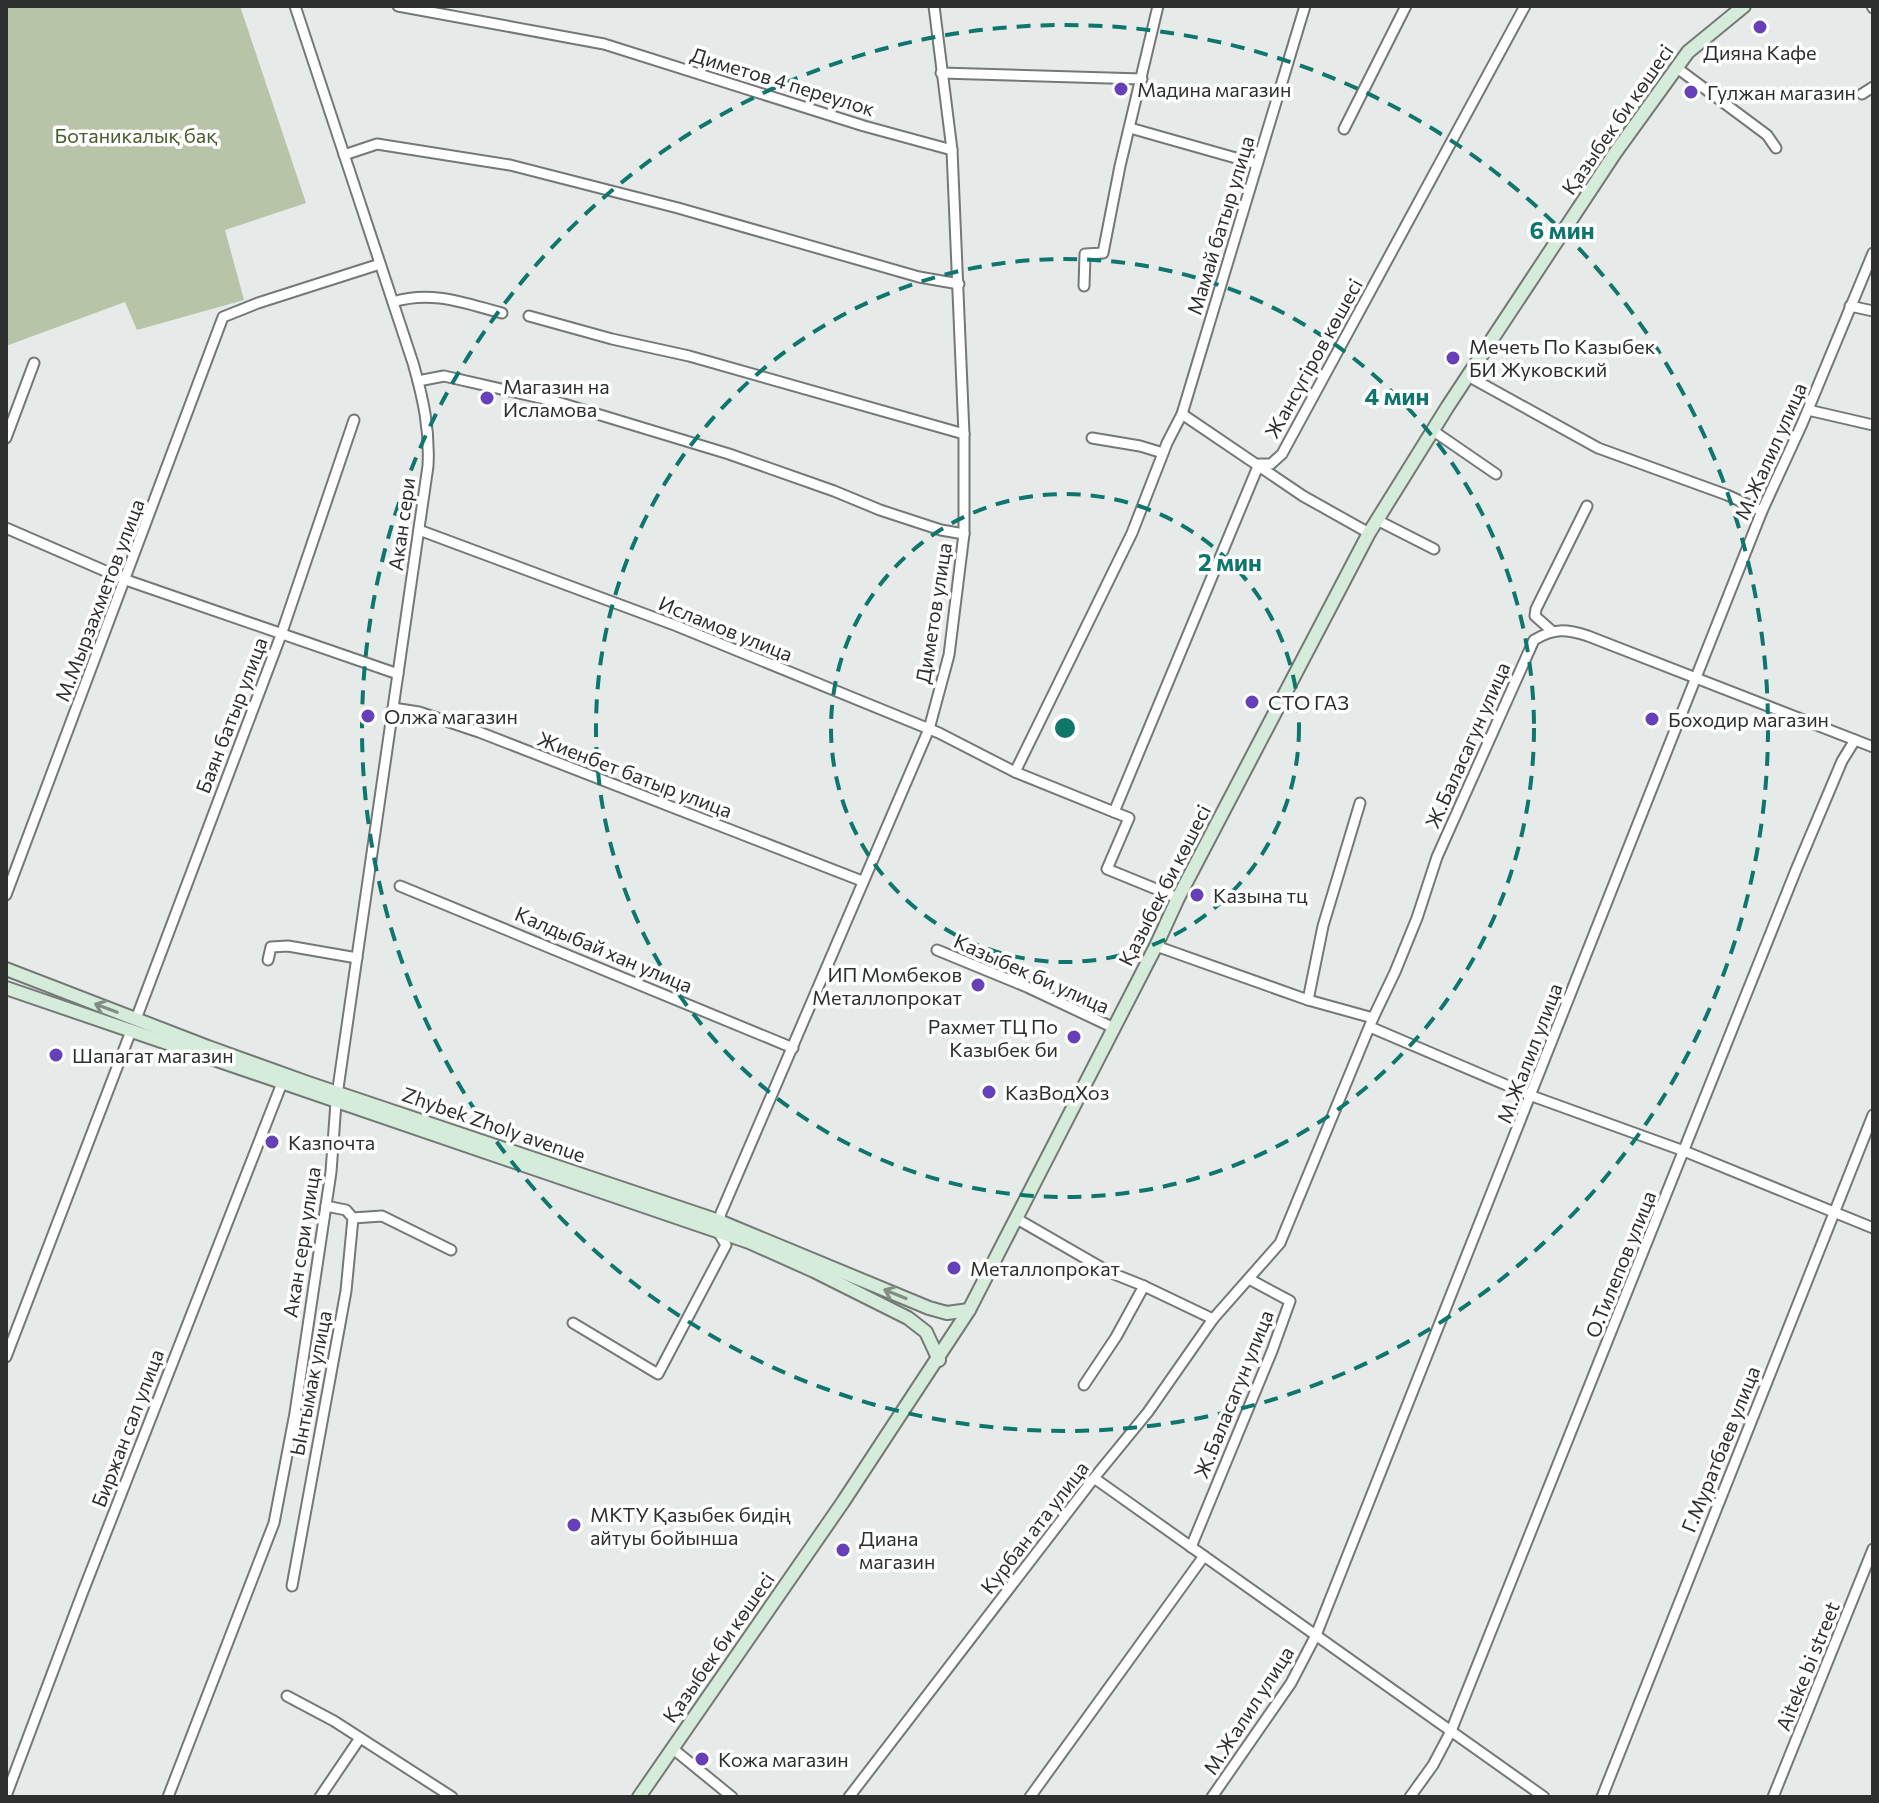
<svg xmlns="http://www.w3.org/2000/svg" width="1879" height="1803" font-family="Commissioner,sans-serif">
  <style>
    .green { fill: #b7c4a8 }
    .lines { fill: none; stroke-linecap: round; stroke-linejoin: round }
    .street-casing { stroke: #747876; stroke-width: 13 }
    .secondary-casing { stroke: #747876; stroke-width: 16 }
    .street { stroke: #fff; stroke-width: 9 }
    .secondary { stroke: #d5ecdb; stroke-width: 12 }
    .oneway { stroke: #828e85 }
    .ring { fill: none; stroke: #0f766e; stroke-width: 4; stroke-dasharray: 14 10 }
    .poi-dot { fill: #6540b8; stroke: #fff; stroke-width: 3 }
    .labels { text-anchor: middle; dominant-baseline: central; stroke-width: 7; stroke-linejoin: round; paint-order: stroke }
    .poi-label { font-size: 20px; fill: #2e302f; stroke: #fff; text-anchor: start }
    .street-label { font-size: 20px; fill: #2e302f; stroke: #fff }
    .park-label { font-size: 20px; fill: #485c2d; stroke: #fff }
    .centre { fill: #0f766e; stroke: #fff; stroke-width: 4 }
    .ring-label { font-size: 24px; text-anchor: middle; font-weight: bold; fill: #0f766e; stroke: #fff; stroke-width: 7; stroke-linejoin: round; paint-order: stroke }
  </style>
  <rect width="100%" height="100%" fill="#e6ebe9"/>
  <polygon class="green" points="6,6 240,6 306,203 225,230 244,300 137,330 125,302 6,346"/>
  <g class="lines">
    <g class="street-casing">
      <g id="street">
        <polyline points="398,6 604,44 864,126 952,150"/>
        <polyline points="1872,6 1873,8"/>
        <polyline points="1677,68 1767,135 1776,148"/>
        <polyline points="941,73 1142,79"/>
        <polyline points="1862,94 1873,87"/>
        <polyline points="1130,128 1257,164"/>
        <polyline points="1344,129 1406,6"/>
        <polyline points="344,155 377,144 510,165 678,208 919,277 959,284"/>
        <polyline points="1084,286 1085,254 1103,253 1120,166 1158,6"/>
        <path d="M393 302C432 290 464 303 502 313"/>
        <polyline points="1850,306 1873,311"/>
        <polyline points="529,316 612,339 689,356 964,434"/>
        <polyline points="1468,376 1598,448 1727,495 1762,511"/>
        <polyline points="418,381 444,376 554,401 729,454 834,491 880,510 941,530 964,534"/>
        <polyline points="1808,410 1873,425"/>
        <polyline points="1182,414 1303,496 1369,533"/>
        <polyline points="1432,430 1496,474"/>
        <polyline points="6,438 34,363"/>
        <polyline points="1092,438 1140,446 1163,453"/>
        <polyline points="1377,520 1434,549"/>
        <polyline points="6,528 126,580 398,674"/>
        <polyline points="419,530 677,626 939,733 1015,772 1114,812"/>
        <polyline points="1552,631 1535,616 1536,609 1587,506"/>
        <polyline points="393,708 419,712 479,732 862,881"/>
        <polyline points="1015,772 1132,533 1167,443 1182,414 1305,6"/>
        <polyline points="1360,803 1323,926 1308,1000 1373,1018"/>
        <polyline points="400,886 793,1048"/>
        <polyline points="6,895 223,317 258,303 380,264"/>
        <polyline points="1178,898 1107,869 1129,818 1114,812 1259,464 1271,464 1282,454 1525,6"/>
        <polyline points="1156,946 1308,1000"/>
        <polyline points="937,950 1027,987 1114,1028"/>
        <polyline points="268,960 271,947 288,946 357,958"/>
        <polyline points="136,1019 281,635 354,420"/>
        <polyline points="1370,1027 1532,1096 1684,1151 1873,1228"/>
        <polyline points="353,1218 382,1216 451,1250"/>
        <polyline points="1017,1219 1109,1272 1144,1286 1116,1337 1084,1385"/>
        <polyline points="1144,1286 1213,1319"/>
        <polyline points="573,1323 658,1374 726,1245 717,1230 721,1213 929,729 949,655 964,534 964,434 952,150 934,6"/>
        <polyline points="6,1357 131,1031"/>
        <polyline points="1094,1478 1544,1797"/>
        <polyline points="1191,1547 1272,1351 1290,1301 1249,1279"/>
        <polyline points="292,1586 346,1291 353,1218 346,1210 326,1206"/>
        <polyline points="287,1696 334,1721 452,1797"/>
        <polyline points="672,1748 732,1797"/>
        <polyline points="6,1796 82,1594 284,1078"/>
        <path d="M168 1797 274 1523 295 1413 331 1172 336 1102 428 466C430 429 423 398 413 363L295 6"/>
        <polyline points="320,1797 360,1738"/>
        <path d="M849 1797 1094 1478 1148 1412 1213 1319 1280 1243 1373 1018 1395 972 1417 918 1437 857 1534 640C1554 628 1566 629 1588 636L1873 747"/>
        <polyline points="1030,1797 1204,1556"/>
        <polyline points="1212,1797 1291,1683 1316,1635 1762,511 1802,424 1873,253"/>
        <polyline points="1410,1797 1433,1765 1451,1731 1796,870 1842,761 1855,740"/>
        <polyline points="1602,1797 1873,1115"/>
        <polyline points="1773,1797 1873,1549"/>
      </g>
    </g>
    <g class="secondary-casing">
      <g id="secondary">
        <polyline points="6,969 208,1047 308,1083 719,1221 929,1308 947,1313 969,1310"/>
        <polyline points="6,988 749,1242 814,1271 908,1318 926,1332 939,1360"/>
        <polyline points="639,1797 843,1502 969,1310 1156,946 1178,898 1369,533 1448,406 1615,153 1688,52 1744,6"/>
      </g>
    </g>
    <use href="#street" class="street"/>
    <use href="#secondary" class="secondary"/>
  </g>
  <defs><path id="oneway-shaft" d="M-6 0H5M1.5-3L5.5 0L1.5 3" fill="none" stroke-width="1.6" stroke-linecap="round" stroke-linejoin="round" transform="scale(2)"/></defs>
  <g class="oneway">
    <use href="#oneway-shaft" transform="translate(106 1008) rotate(-159)"/>
    <use href="#oneway-shaft" transform="translate(895 1294) rotate(-158)"/>
  </g>
  <g class="ring">
    <circle cx="1065" cy="728" r="234"/>
    <circle cx="1065" cy="728" r="469"/>
    <circle cx="1065" cy="728" r="703"/>
  </g>
  <g class="poi-dot">
    <circle cx="1760" cy="27" r="8"/>
    <circle cx="1121" cy="89" r="8"/>
    <circle cx="1691" cy="92" r="8"/>
    <circle cx="1453" cy="358" r="8"/>
    <circle cx="487" cy="398" r="8"/>
    <circle cx="1252" cy="702" r="8"/>
    <circle cx="368" cy="716" r="8"/>
    <circle cx="1652" cy="719" r="8"/>
    <circle cx="1197" cy="895" r="8"/>
    <circle cx="978" cy="985" r="8"/>
    <circle cx="1074" cy="1037" r="8"/>
    <circle cx="56" cy="1055" r="8"/>
    <circle cx="989" cy="1092" r="8"/>
    <circle cx="272" cy="1142" r="8"/>
    <circle cx="954" cy="1268" r="8"/>
    <circle cx="574" cy="1525" r="8"/>
    <circle cx="843" cy="1550" r="8"/>
    <circle cx="702" cy="1759" r="8"/>
  </g>
  <g class="labels">
    <g class="poi-label">
      <text x="1760" y="52" text-anchor="middle">Дияна Кафе</text>
      <text x="1137" y="89">Мадина магазин</text>
      <text x="1707" y="92">Гулжан магазин</text>
      <text x="1469" y="346">Мечеть По Казыбек<tspan x="1469" dy="23">БИ Жуковский</tspan></text>
      <text x="503" y="386">Магазин на<tspan x="503" dy="23">Исламова</tspan></text>
      <text x="1268" y="702">СТО ГАЗ</text>
      <text x="384" y="716">Олжа магазин</text>
      <text x="1668" y="719">Боходир магазин</text>
      <text x="1213" y="895">Казына тц</text>
      <text x="962" y="974" text-anchor="end">ИП Момбеков<tspan x="962" dy="23">Металлопрокат</tspan></text>
      <text x="1058" y="1026" text-anchor="end">Рахмет ТЦ По<tspan x="1058" dy="23">Казыбек би</tspan></text>
      <text x="72" y="1055">Шапагат магазин</text>
      <text x="1005" y="1092">КазВодХоз</text>
      <text x="288" y="1142">Казпочта</text>
      <text x="970" y="1268">Металлопрокат</text>
      <text x="590" y="1514">МКТУ Қазыбек бидің<tspan x="590" dy="23">айтуы бойынша</tspan></text>
      <text x="859" y="1538">Диана<tspan x="859" dy="23">магазин</tspan></text>
      <text x="718" y="1759">Кожа магазин</text>
    </g>
    <g class="street-label">
      <text transform="translate(783 81) rotate(17)">Диметов 4 переулок</text>
      <text transform="translate(1617 119) rotate(-55)">Қазыбек би көшесі</text>
      <text transform="translate(1220 225) rotate(-73)">Мамай батыр улица</text>
      <text transform="translate(1313 358) rotate(-61)">Жансүгіров көшесі</text>
      <text transform="translate(1770 451) rotate(-66)">М.Жалил улица</text>
      <text transform="translate(401 524) rotate(-82)">Акан сери</text>
      <text transform="translate(99 600) rotate(-69)">М.Мырзахметов улица</text>
      <text transform="translate(933 613) rotate(-81)">Диметов улица</text>
      <text transform="translate(726 628) rotate(22)">Исламов улица</text>
      <text transform="translate(231 715) rotate(-69)">Баян батыр улица</text>
      <text transform="translate(1467 745) rotate(-66)">Ж.Баласагун улица</text>
      <text transform="translate(635 774) rotate(21)">Жиенбет батыр улица</text>
      <text transform="translate(1164 885) rotate(-63)">Қазыбек би көшесі</text>
      <text transform="translate(604 949) rotate(23)">Калдыбай хан улица</text>
      <text transform="translate(1032 973) rotate(24)">Казыбек би улица</text>
      <text transform="translate(1529 1053) rotate(-69)">М.Жалил улица</text>
      <text transform="translate(494 1124) rotate(19)">Zhybek Zholy avenue</text>
      <text transform="translate(301 1242) rotate(-81)">Акан сери улица</text>
      <text transform="translate(1620 1264) rotate(-68)">О.Тилепов улица</text>
      <text transform="translate(310 1383) rotate(-79)">Ынтымак улица</text>
      <text transform="translate(1233 1394) rotate(-68)">Ж.Баласагун улица</text>
      <text transform="translate(127 1428) rotate(-69)">Биржан сал улица</text>
      <text transform="translate(1720 1449) rotate(-68)">Г.Муратбаев улица</text>
      <text transform="translate(1034 1527) rotate(-52)">Курбан ата улица</text>
      <text transform="translate(718 1647) rotate(-55)">Қазыбек би көшесі</text>
      <text transform="translate(1807 1666) rotate(-68)">Aiteke bi street</text>
      <text transform="translate(1248 1710) rotate(-57)">М.Жалил улица</text>
    </g>
    <g class="park-label">
      <text x="136" y="135">Ботаникалық бақ</text>
    </g>
  </g>
  <circle cx="1065" cy="728" r="12" class="centre"/>
  <g class="ring-label">
    <text x="1562" y="239">6 мин</text>
    <text x="1397" y="405">4 мин</text>
    <text x="1230" y="571">2 мин</text>
  </g>
  <rect width="1879" height="1803" fill="none" stroke="#2e302f" stroke-width="16"/>
</svg>
